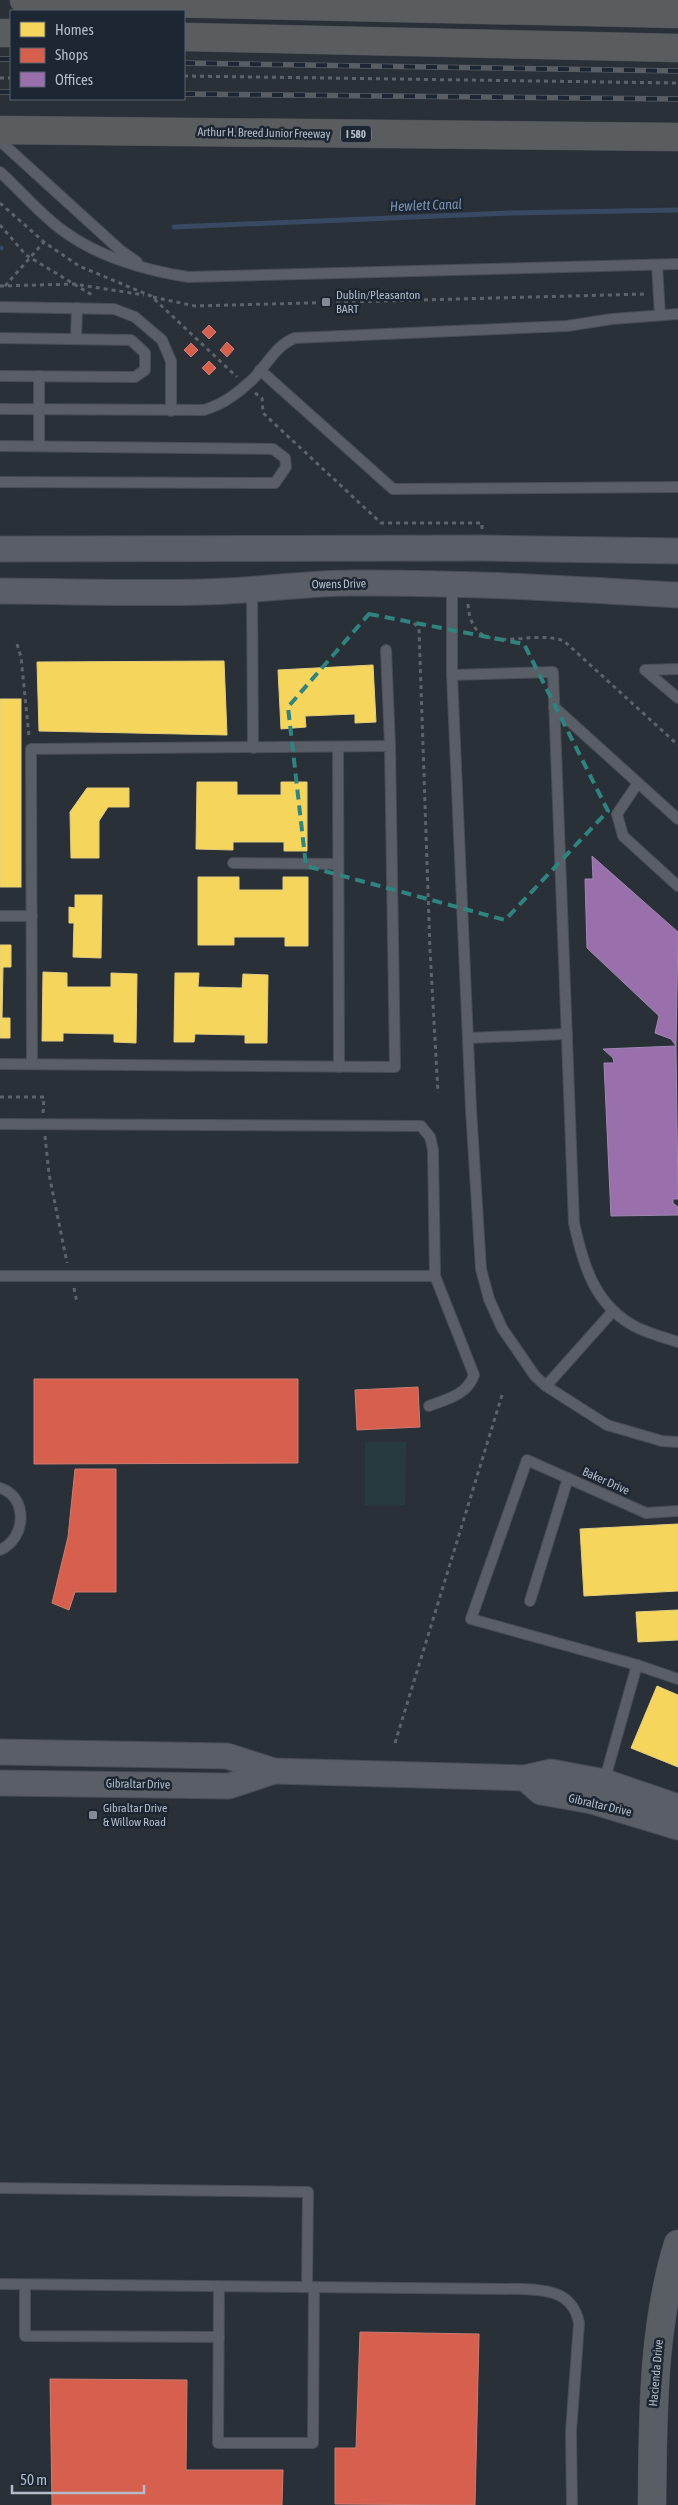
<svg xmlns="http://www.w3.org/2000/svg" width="678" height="2505" font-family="'Asap Condensed',sans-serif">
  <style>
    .green { fill: #273a3e }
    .homes { fill: #f6d55c; stroke: #e2ce7d }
    .shops { fill: #d6604d; stroke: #cc7c72 }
    .offices { fill: #9970ab; stroke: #a187b4 }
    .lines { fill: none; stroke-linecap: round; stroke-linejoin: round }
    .stream { stroke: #384963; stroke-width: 5 }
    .service-casing { stroke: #484c53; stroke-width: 12 }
    .tertiary-casing { stroke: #484c53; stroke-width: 27 }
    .secondary-casing { stroke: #484c53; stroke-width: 29 }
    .motorway-casing { stroke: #474c53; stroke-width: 29 }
    .path { stroke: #5d636a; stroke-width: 3; stroke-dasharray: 4 4; stroke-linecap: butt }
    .service { stroke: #5a5e66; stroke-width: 10 }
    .tertiary { stroke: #5a5e66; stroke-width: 25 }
    .secondary { stroke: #595d64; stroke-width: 28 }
    .motorway { stroke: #5a5d60; stroke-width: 28 }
    .rail-casing { stroke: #595d64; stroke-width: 5.5 }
    .rail { stroke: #1d2633; stroke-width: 4; stroke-dasharray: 11; stroke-linecap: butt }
    .marked { fill: none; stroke: #308480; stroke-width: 4; stroke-dasharray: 10 6; stroke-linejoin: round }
    .poi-dot { fill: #848b96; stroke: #1d2633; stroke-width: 2 }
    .labels { text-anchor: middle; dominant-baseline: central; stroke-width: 5; stroke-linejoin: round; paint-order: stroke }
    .shield { fill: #1d2633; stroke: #878f9c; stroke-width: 1 }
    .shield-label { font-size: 11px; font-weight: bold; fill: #b4bcc9 }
    .street-label { font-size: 12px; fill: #b4bcc9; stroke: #1d2633 }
    .poi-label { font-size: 12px; fill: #b4bcc9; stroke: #1d2633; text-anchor: start }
    .water-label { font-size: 14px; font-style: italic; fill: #7c92b1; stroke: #1d2633 }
  </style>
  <rect width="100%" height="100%" fill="#2a3038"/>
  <polygon class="green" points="365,1442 406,1442 405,1505 365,1505"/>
  <g class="homes">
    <polygon points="224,661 227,735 39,731 37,662"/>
    <polygon points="373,665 376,722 355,723 355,714 305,716 306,727 281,729 278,670"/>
    <rect x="0" y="699" width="21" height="188"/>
    <polygon points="197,782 237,782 237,795 281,795 281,782 307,782 307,851 284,851 284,842 233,842 233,850 196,849"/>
    <polygon points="87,788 129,788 129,807 108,807 99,821 99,858 71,858 70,812"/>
    <polygon points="198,877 239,877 239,890 283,890 283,877 308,877 308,946 285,946 285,937 234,937 234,945 198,945"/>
    <polygon points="75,895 102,895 101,958 73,957 74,923 69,923 69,907 75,908"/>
    <polygon points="0,945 11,945 11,967 3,967 2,1018 10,1018 10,1038 0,1038"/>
    <polygon points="43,972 67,973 67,987 111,987 111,973 137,974 136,1043 114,1042 114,1034 63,1033 63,1041 42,1041"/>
    <polygon points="175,973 199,973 198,987 242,988 243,974 268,975 267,1043 245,1043 245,1035 195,1034 194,1042 174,1042"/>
    <polygon points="678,1524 678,1591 584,1596 580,1529"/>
    <polygon points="678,1610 678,1640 638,1642 636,1612"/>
    <polygon points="657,1686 678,1695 678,1767 631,1748"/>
  </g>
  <g class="shops">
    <polygon points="209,325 216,332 209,339 202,332"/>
    <polygon points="227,342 234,349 227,357 220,350"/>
    <polygon points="191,343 198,350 191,357 184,350"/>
    <polygon points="209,361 216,368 209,375 202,368"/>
    <polygon points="34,1379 298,1379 298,1463 34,1464"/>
    <polygon points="418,1387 420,1427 357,1430 355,1390"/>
    <polygon points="75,1469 116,1469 116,1592 75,1592 69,1610 52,1603 68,1537"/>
    <polygon points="360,2332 479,2334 475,2505 335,2504 335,2448 356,2448"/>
    <polygon points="50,2379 187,2380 186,2470 283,2470 282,2505 52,2505"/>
  </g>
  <g class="offices">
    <polygon points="592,856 678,932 676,1046 671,1039 655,1033 659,1016 587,948 585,879 593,879"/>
    <polygon points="676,1046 678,1199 673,1199 673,1203 678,1207 678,1215 611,1216 604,1063 614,1063 613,1058 603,1049"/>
  </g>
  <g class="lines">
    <g class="stream">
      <polyline points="174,227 509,213 678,210"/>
      <polyline points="0,248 1,248"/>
    </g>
    <g class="service-casing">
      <g id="service">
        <polyline points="0,141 120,250 137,262"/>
        <path d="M0 172C20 190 41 215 62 230 98 257 144 270 188 277L678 264"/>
        <polyline points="657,265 660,315"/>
        <polyline points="0,307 114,309 135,317 162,340 171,361 171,411"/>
        <polyline points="0,338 131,340 145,353 145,370 135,377 0,376"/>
        <polyline points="76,339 77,308"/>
        <polyline points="260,370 393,489 678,487"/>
        <path d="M0 409 204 410C224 404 238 393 253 379 267 365 276 345 295 338L567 326 612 319 678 314"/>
        <polyline points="0,446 273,449 285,458 286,467 275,483 0,482"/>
        <polyline points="39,446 39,376"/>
        <polyline points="452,585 452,675 471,1109 481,1269 489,1299 502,1328 535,1376 546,1386 607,1425 662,1441 678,1442"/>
        <polyline points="252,589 253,748"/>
        <polyline points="678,669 645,670 678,698"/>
        <path d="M452 675 553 672 574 1223C583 1265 595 1307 638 1328 651 1334 665 1338 678 1342"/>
        <polyline points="554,707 678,819"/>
        <polyline points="338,747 339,1067"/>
        <polyline points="638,783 617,814 623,836 678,886"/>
        <polyline points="233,863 338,864"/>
        <polyline points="0,916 32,916"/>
        <polyline points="468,1038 567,1034"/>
        <polyline points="0,1064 395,1067 390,746 386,650"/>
        <polyline points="32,1064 31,749 390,746"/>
        <path d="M0 1124 421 1126 430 1137 433 1150 435 1276 474 1375C467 1395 447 1399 429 1406"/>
        <polyline points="0,1276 435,1276"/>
        <polyline points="546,1386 613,1311"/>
        <path d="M0 1488C29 1497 26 1539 0 1550"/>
        <polyline points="678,1511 646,1513 527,1460 471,1619 637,1665 678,1679"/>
        <polyline points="530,1601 568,1478"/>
        <polyline points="604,1782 637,1665"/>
        <polyline points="0,2188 308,2192 307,2287"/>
        <path d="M0 2284 523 2289C550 2290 573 2293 579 2323L571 2431 572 2505"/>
        <polyline points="25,2285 25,2336 219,2337"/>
        <polyline points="219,2286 218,2443 313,2443 314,2287"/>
      </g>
    </g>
    <g class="tertiary-casing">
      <g id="tertiary">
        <polyline points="0,549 482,548 678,551"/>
        <path d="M0 591C76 591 152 595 227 591 269 589 310 583 352 583 461 582 569 589 678 595"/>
        <polyline points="0,1752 227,1756 274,1771 525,1778 551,1772 605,1782 678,1807"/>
        <polyline points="525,1778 541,1792 592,1801 678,1827"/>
        <polyline points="0,1783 229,1786 274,1771"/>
      </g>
    </g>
    <g class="secondary-casing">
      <path id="secondary" d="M652 2505C653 2418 652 2328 678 2244"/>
    </g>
    <g class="motorway-casing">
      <g id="motorway">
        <polyline points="24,0 678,14"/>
        <polyline points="0,33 11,33"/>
        <polyline points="184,37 678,48"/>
        <polyline points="0,130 678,137"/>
      </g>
    </g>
    <g class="path">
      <polyline points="184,76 677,83"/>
      <polyline points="0,78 11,78"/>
      <polyline points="0,203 44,242 79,266 151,296 237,377"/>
      <polyline points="0,225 26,255 92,295"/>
      <polyline points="0,286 74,284 144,295"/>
      <polyline points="5,286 44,242"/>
      <polyline points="153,297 195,306 645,294"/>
      <polyline points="255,393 262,398 263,413 381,523 482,523 482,529"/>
      <path d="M468 604C472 663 528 627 564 641L678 745"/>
      <polyline points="414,623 419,629 430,950 438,1093"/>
      <polyline points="17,644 21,657 29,736"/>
      <polyline points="0,1097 44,1097 43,1113"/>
      <polyline points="45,1136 49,1174 67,1263"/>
      <polyline points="74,1288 77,1303"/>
      <polyline points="395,1743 502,1395"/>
    </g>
    <use href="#service" class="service"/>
    <use href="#tertiary" class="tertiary"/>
    <use href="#secondary" class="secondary"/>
    <use href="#motorway" class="motorway"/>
    <g class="rail-casing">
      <g id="rail">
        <polyline points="0,59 11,59"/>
        <polyline points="184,63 678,71"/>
        <polyline points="0,92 11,92"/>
        <polyline points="184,94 678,99"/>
      </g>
    </g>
    <use href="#rail" class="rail"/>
  </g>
  <path class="marked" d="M369 614 524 644 608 811 505 920 306 866 288 707Z"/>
  <g class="poi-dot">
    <rect x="321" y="297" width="10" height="10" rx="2.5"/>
    <rect x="88" y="1810" width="10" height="10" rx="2.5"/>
  </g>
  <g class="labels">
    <rect class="shield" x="341" y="125.5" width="30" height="17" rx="4"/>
    <g class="shield-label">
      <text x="356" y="134">I 580</text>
    </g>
    <g class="street-label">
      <text transform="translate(264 133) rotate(1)">Arthur H. Breed Junior Freeway</text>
      <text transform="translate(339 584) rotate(-1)">Owens Drive</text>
      <text transform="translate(606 1481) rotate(24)">Baker Drive</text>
      <text transform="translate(138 1784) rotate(1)">Gibraltar Drive</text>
      <text transform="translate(600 1805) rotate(13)">Gibraltar Drive</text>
      <text transform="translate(656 2373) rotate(-85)">Hacienda Drive</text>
    </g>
    <g class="poi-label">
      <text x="336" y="295">Dublin/Pleasanton<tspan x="336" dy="14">BART</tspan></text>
      <text x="103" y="1808">Gibraltar Drive<tspan x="103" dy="14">&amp; Willow Road</tspan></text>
    </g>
    <g class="water-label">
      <text transform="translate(426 205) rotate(-2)">Hewlett Canal</text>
    </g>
  </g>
  <rect x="10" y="10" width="175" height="90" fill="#1d2633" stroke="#59626f"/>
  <rect x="20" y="22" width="25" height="15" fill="#f6d55c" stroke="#59626f"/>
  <text x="55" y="35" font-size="15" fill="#b4bcc9">Homes</text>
  <rect x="20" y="48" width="25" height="15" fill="#d6604d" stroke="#59626f"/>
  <text x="55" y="60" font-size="15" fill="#b4bcc9">Shops</text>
  <rect x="20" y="72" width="25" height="15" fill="#9970ab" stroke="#59626f"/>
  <text x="55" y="85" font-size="15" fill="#b4bcc9">Offices</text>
  <path d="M12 2485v8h132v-8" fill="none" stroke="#b4bcc9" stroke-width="2.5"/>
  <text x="20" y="2485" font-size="15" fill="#b4bcc9" stroke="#1d2633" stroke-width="4" paint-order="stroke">50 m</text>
</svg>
